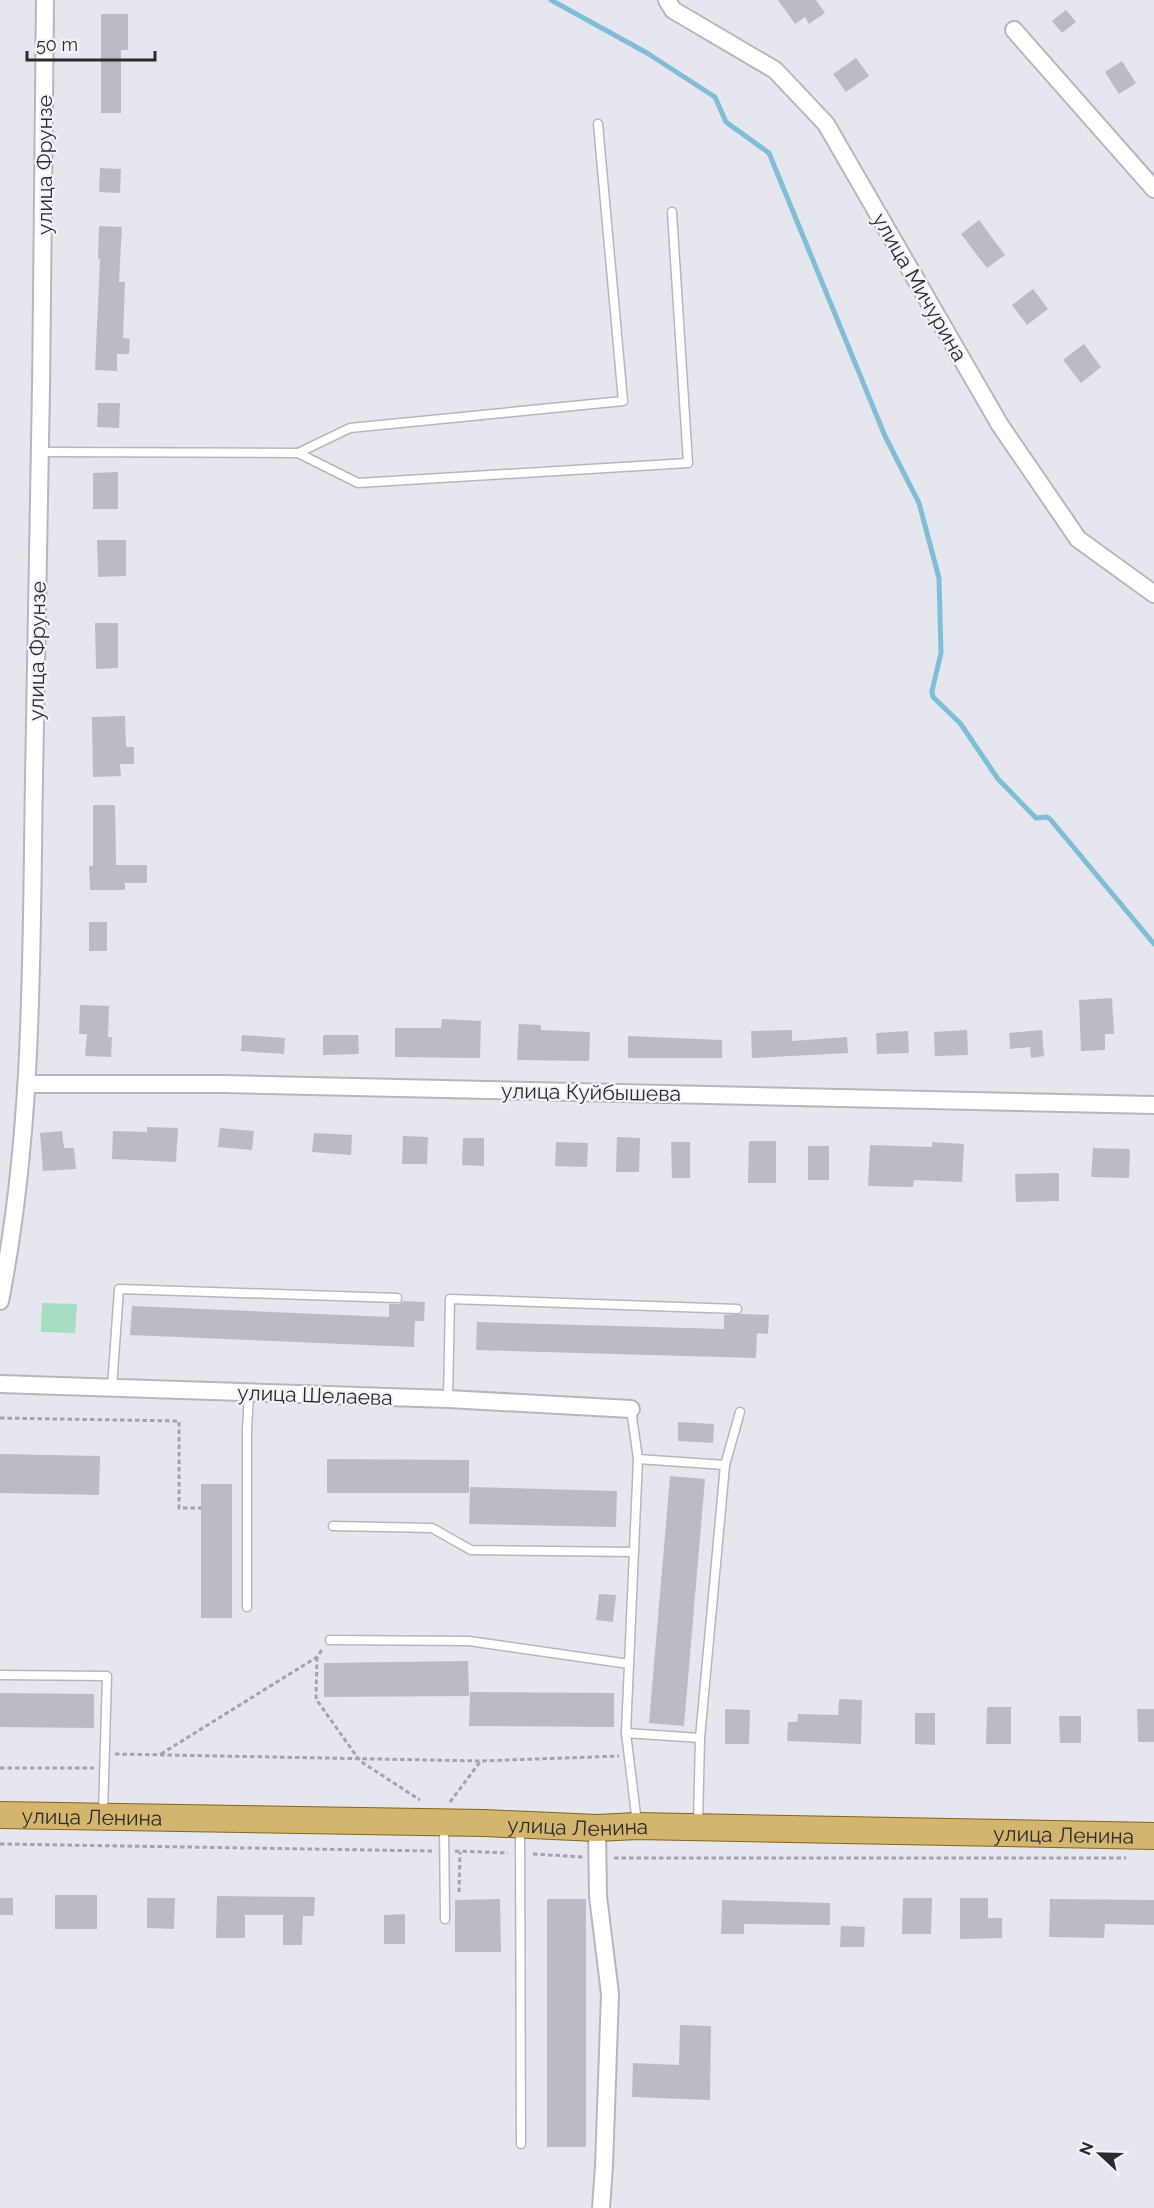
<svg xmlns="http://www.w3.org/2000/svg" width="1154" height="2208" font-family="Raleway,sans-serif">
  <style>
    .green { fill: #a7dec1 }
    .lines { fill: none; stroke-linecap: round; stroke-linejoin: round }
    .stream { stroke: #80bed7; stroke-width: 5 }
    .building { fill: #bbbbc3 }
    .service-casing { stroke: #b6b6be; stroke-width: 11 }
    .minor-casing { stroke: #b6b6be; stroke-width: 20 }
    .primary-casing { stroke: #856519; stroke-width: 28 }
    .path { stroke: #a3a3a9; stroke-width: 3; stroke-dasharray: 4.5 3; stroke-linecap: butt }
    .service { stroke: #fff; stroke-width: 8 }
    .minor { stroke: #fff; stroke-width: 16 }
    .primary { stroke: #d3b56e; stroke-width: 26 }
    .labels { text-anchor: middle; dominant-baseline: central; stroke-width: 4.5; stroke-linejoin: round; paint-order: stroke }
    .street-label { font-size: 21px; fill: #2b2b2e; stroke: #f3f3fb }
  </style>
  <rect width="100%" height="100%" fill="#e6e6ee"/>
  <polygon class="green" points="42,1303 77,1304 75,1333 41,1332"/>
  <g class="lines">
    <polyline class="stream" points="551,0 647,53 715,97 726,122 769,153 885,436 919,503 939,578 941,653 932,691 933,697 960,723 998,779 1036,818 1047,817 1050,819 1154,944"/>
  </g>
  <g class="building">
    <polygon points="778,0 816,0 825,13 809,24 805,17 795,24"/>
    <polygon points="1066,10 1076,22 1062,33 1052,21"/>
    <polygon points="101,14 128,14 128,50 121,50 121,113 101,113"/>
    <polygon points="856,58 869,76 846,92 833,74"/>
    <polygon points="1122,61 1136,83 1119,94 1105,72"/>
    <polygon points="100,168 121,169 120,193 99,192"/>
    <polygon points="979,220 1005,255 987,268 961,234"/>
    <polygon points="99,226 122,227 119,282 125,282 123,338 130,339 129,354 117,354 117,371 95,370 100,259 98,259"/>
    <polygon points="1033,289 1048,309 1027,325 1012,305"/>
    <polygon points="1084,344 1101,367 1081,383 1063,360"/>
    <polygon points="98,403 120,403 119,428 97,427"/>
    <polygon points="118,472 118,509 93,509 93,473"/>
    <polygon points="97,540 126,540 126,576 98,577"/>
    <polygon points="95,623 118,623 118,668 96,669"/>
    <polygon points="125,716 126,747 134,747 134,764 120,764 121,776 93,777 92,717"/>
    <polygon points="93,805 115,805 116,865 147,865 147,883 125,883 125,890 90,890 89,866 93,866"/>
    <rect x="89" y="922" width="18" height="29"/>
    <polygon points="1112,998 1114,1034 1105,1034 1105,1050 1081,1051 1079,1000"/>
    <polygon points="80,1005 109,1006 108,1037 112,1037 111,1057 85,1056 87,1034 79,1034"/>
    <polygon points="442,1019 481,1021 480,1058 395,1057 395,1028 441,1028"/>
    <polygon points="519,1024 541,1025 541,1030 590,1032 589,1061 517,1060"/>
    <polygon points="792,1030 792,1041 847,1037 848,1053 752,1058 751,1031"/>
    <polygon points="967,1030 968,1055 935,1056 934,1032"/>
    <polygon points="1042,1030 1044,1056 1031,1058 1030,1047 1010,1049 1009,1033"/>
    <polygon points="908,1031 909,1053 877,1054 876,1033"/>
    <polygon points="242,1035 285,1038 284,1054 241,1051"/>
    <polygon points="323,1035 358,1035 359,1054 323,1055"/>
    <polygon points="628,1036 722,1040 722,1058 628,1058"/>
    <polygon points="147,1127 178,1128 176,1162 112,1159 113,1131 147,1132"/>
    <polygon points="220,1128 254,1131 252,1150 218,1147"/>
    <polygon points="62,1131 64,1148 74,1148 76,1169 43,1171 40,1133"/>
    <polygon points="314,1133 352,1135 351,1155 312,1152"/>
    <polygon points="403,1136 428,1137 427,1164 402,1164"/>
    <polygon points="617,1137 640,1138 639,1172 616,1172"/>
    <polygon points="463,1138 484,1138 484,1166 462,1165"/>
    <polygon points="749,1141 776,1141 776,1183 748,1183"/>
    <polygon points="556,1142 588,1143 587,1167 555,1166"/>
    <polygon points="671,1142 690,1142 690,1178 672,1178"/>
    <polygon points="932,1142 964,1144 962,1182 914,1180 913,1187 868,1186 870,1145 932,1147"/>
    <rect x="808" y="1146" width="21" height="34"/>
    <polygon points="1093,1148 1130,1149 1129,1178 1091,1177"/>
    <polygon points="1059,1173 1059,1201 1016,1202 1015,1174"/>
    <polygon points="403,1301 425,1302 424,1321 415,1321 414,1347 130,1335 132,1306 389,1317 389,1304 399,1304"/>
    <polygon points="741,1314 769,1315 768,1334 757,1333 756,1358 476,1350 477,1322 724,1329 724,1315"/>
    <polygon points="678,1422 714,1424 713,1443 678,1441"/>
    <polygon points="0,1454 100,1456 99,1495 0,1493"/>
    <polygon points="327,1459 469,1460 469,1493 327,1493"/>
    <polygon points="670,1476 705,1479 684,1726 649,1723"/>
    <rect x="201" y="1484" width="31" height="134"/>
    <polygon points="470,1487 617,1491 616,1527 469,1524"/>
    <polygon points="599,1594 616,1595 613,1622 596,1620"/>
    <polygon points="468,1661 469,1696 324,1697 324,1663"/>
    <polygon points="470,1692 614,1693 614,1727 469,1726"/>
    <polygon points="0,1693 94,1694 94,1728 0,1727"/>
    <polygon points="839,1699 862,1700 861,1744 787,1741 788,1722 797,1722 798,1714 838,1715"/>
    <polygon points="987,1707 1011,1707 1011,1744 986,1744"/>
    <polygon points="725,1709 750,1710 749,1744 725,1744"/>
    <polygon points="1137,1709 1154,1709 1154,1742 1138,1742"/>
    <polygon points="915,1713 935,1713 935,1745 915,1744"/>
    <polygon points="1059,1716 1081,1716 1081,1743 1060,1743"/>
    <rect x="55" y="1895" width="42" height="34"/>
    <polygon points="217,1896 315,1897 314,1916 303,1916 302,1945 283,1945 283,1915 245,1915 245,1938 216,1938"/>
    <rect x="0" y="1898" width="13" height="17"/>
    <polygon points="147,1898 175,1898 174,1929 147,1928"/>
    <polygon points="903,1898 932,1898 931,1934 902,1934"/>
    <polygon points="960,1898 988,1898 988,1918 1002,1918 1002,1938 960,1939"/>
    <polygon points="500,1899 501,1952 455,1952 455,1900"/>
    <rect x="547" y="1899" width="39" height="248"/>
    <polygon points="1050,1899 1154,1900 1154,1925 1105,1924 1104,1938 1049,1937"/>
    <polygon points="722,1900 830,1903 830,1925 744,1924 744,1934 721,1934"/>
    <polygon points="405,1914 405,1944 384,1944 384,1915"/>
    <polygon points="841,1926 865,1927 864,1947 840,1947"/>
    <polygon points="680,2025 711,2026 710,2100 632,2097 633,2063 679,2065"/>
  </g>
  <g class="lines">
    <g class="service-casing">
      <g id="service">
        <polyline points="42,452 298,453 358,483 688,463 672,212"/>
        <polyline points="298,453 350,428 623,401 598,124"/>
        <polyline points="112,1387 119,1289 397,1298"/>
        <polyline points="448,1399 450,1299 737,1309"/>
        <polyline points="631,1409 638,1459 626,1733 637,1823"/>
        <polyline points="638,1459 725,1465 700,1738 698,1824"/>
        <polyline points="725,1465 740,1412"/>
        <polyline points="333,1526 432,1528 471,1550 634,1552"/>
        <polyline points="247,1607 247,1429 249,1394"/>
        <polyline points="330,1640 469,1641 629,1664"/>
        <polyline points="0,1675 107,1676 103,1814"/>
        <polyline points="626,1733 700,1738"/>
        <polyline points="444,1824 445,1919"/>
        <polyline points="520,1827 521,2144"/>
      </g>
    </g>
    <g class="minor-casing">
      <g id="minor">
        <polyline points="667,0 673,10 775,70 826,124 1000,425 1078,539 1154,594"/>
        <polyline points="1014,30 1154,189"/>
        <polyline points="28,1084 225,1084 1154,1105"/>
        <path d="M0 1301C34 1129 31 953 34 779 40 519 43 260 45 0"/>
        <polyline points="0,1384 448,1399 631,1409"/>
        <polyline points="597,1828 598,1896 610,1994 604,2166 601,2208"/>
      </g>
    </g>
    <g class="primary-casing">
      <g id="primary">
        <path id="s1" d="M0 1815 484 1823 597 1828 637 1826 1154 1836"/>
      </g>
    </g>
    <g class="path">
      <polyline points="0,1418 179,1421 179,1508 201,1508"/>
      <polyline points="317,1657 316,1699 360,1761 420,1800"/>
      <polyline points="115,1754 481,1761 619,1756"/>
      <polyline points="161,1754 317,1657 323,1648"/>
      <polyline points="0,1768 94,1768"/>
      <polyline points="450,1802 480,1762"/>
      <polyline points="0,1844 433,1851"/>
      <polyline points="455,1851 508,1853"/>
      <polyline points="533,1854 583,1857"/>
      <polyline points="614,1858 1126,1858"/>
      <polyline points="459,1892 460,1852"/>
    </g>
    <use href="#service" class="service"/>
    <use href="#minor" class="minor"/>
    <use href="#primary" class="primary"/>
  </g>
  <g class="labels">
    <g class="street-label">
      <text transform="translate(44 165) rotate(-90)">улица Фрунзе</text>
      <text transform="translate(920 287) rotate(60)">улица Мичурина</text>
      <text transform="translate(37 651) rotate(-89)">улица Фрунзе</text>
      <text transform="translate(591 1092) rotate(1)">улица Куйбышева</text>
      <text transform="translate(315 1395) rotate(2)">улица Шелаева</text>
      <text stroke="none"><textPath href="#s1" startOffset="92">улица Ленина</textPath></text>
      <text stroke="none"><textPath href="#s1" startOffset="578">улица Ленина</textPath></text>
      <text stroke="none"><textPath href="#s1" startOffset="1064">улица Ленина</textPath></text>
    </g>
  </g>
  <g transform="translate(1100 2154) rotate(292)" stroke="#f3f3fb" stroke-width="4.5" paint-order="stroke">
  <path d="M0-4.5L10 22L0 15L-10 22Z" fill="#2b2b2e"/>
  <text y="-9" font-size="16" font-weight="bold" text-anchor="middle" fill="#2b2b2e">N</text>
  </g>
  <path d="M27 51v9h128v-9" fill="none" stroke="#2b2b2e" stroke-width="3"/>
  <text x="36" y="51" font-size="18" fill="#2b2b2e" stroke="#f3f3fb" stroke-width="4.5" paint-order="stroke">50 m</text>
</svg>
